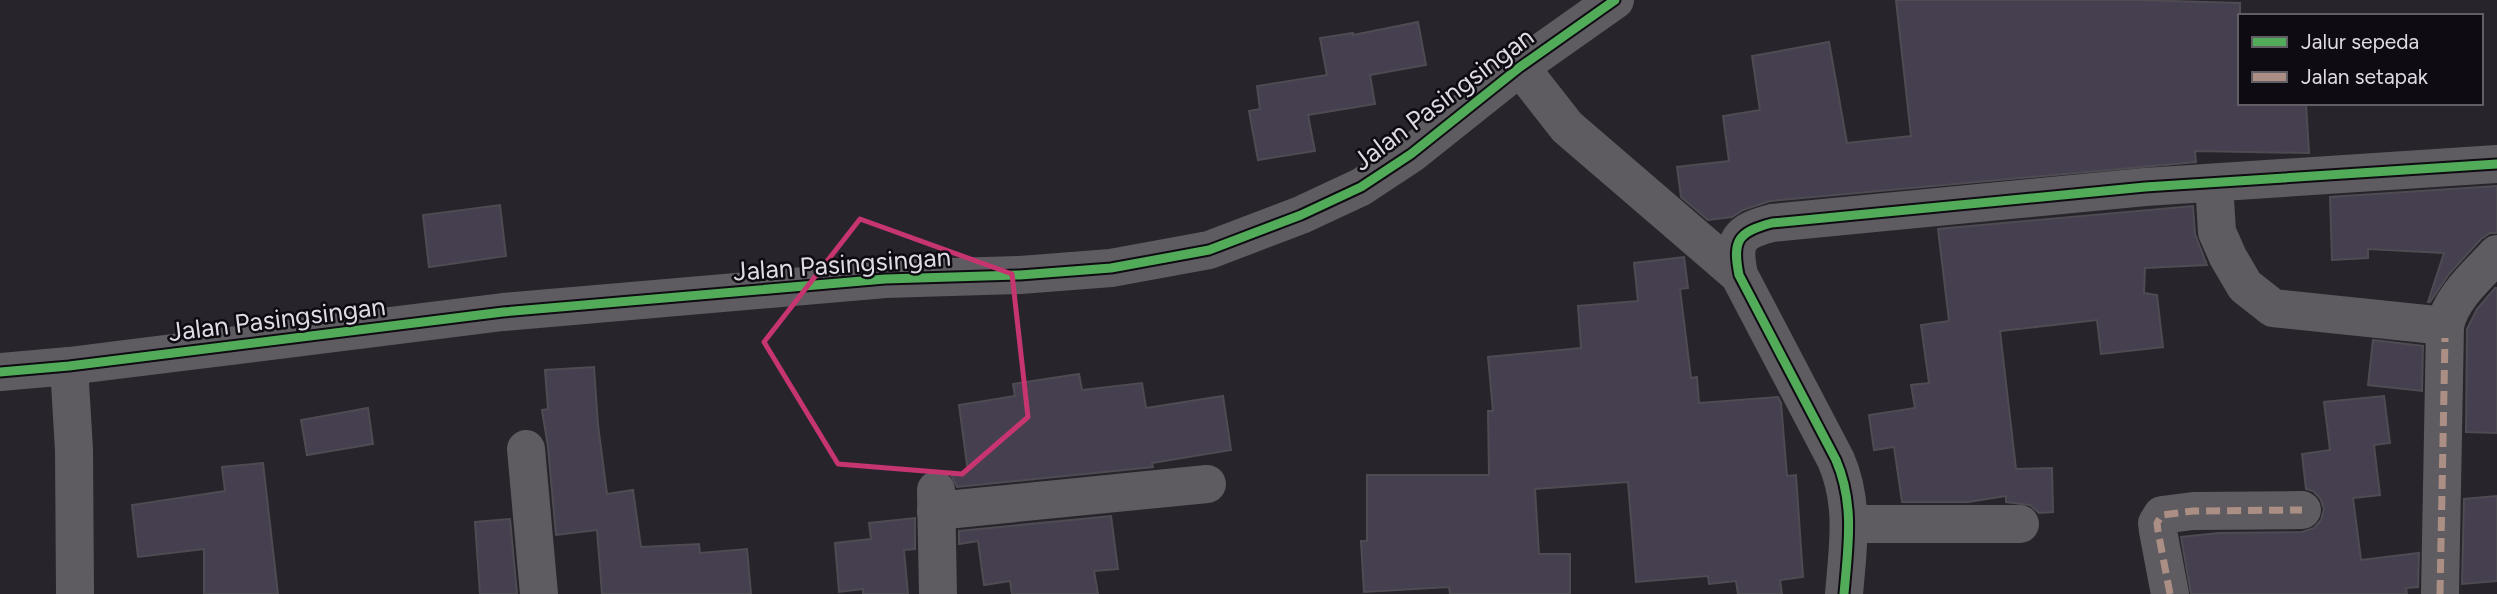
<svg xmlns="http://www.w3.org/2000/svg" width="2497" height="594" font-family="Figtree,sans-serif">
  <style>
    .building { fill: #463f4f; stroke: #4e4c52; stroke-width: 2 }
    .lines { fill: none; stroke-linecap: round; stroke-linejoin: round }
    .minor { stroke: #5e5c60; stroke-width: 38 }
    .quiet { stroke: #ac8f84; stroke-width: 7; stroke-dasharray: 14 7; stroke-linecap: butt }
    .cycleway-casing { stroke: #0e0b12; stroke-width: 13 }
    .cycleway { stroke: #51ab58; stroke-width: 9 }
    .marked { fill: none; stroke: #c63570; stroke-width: 5; stroke-linejoin: round }
    .labels { text-anchor: middle; dominant-baseline: central; stroke-width: 5; stroke-linejoin: round; paint-order: stroke }
    .street-label { font-size: 26px; fill: #dfdbe5; stroke: #0e0b12 }
  </style>
  <rect width="100%" height="100%" fill="#27242c"/>
  <g class="building">
    <polygon points="1896,0 2138,0 2240,3 2240,103 2306,103 2309,153 2195,151 2196,162 1770,201 1743,210 1732,217 1708,220 1681,197 1677,167 1729,161 1723,116 1760,110 1752,56 1829,42 1847,143 1911,136"/>
    <polygon points="1418,22 1426,65 1370,75 1375,104 1308,115 1315,151 1258,160 1249,111 1260,109 1257,86 1327,75 1320,38 1353,33 1353,35"/>
    <polygon points="2497,186 2497,233 2490,233 2481,239 2449,274 2430,302 2428,302 2444,253 2368,249 2368,258 2332,260 2330,197"/>
    <polygon points="500,205 506,256 429,267 423,215"/>
    <polygon points="2193,206 2195,234 2207,265 2145,268 2144,293 2157,295 2163,347 2101,354 2097,320 2000,331 2016,469 2052,468 2053,512 2039,513 2030,505 2006,502 2006,496 1968,502 1902,502 1894,447 1874,450 1869,415 1915,408 1911,385 1929,383 1921,325 1949,321 1938,229"/>
    <polygon points="1684,257 1688,288 1680,289 1691,378 1697,377 1699,403 1778,397 1781,403 1787,476 1796,475 1803,577 1780,580 1782,594 1738,594 1736,581 1709,584 1708,576 1636,582 1628,482 1535,489 1539,554 1570,554 1570,594 1450,594 1449,587 1364,592 1361,541 1367,541 1367,475 1489,475 1488,411 1493,411 1488,357 1581,348 1578,306 1638,301 1634,263"/>
    <polygon points="2495,288 2497,288 2497,433 2466,432 2467,329 2477,309"/>
    <polygon points="2373,340 2423,346 2422,391 2368,385"/>
    <polygon points="594,367 598,425 607,494 633,490 641,547 699,544 700,553 747,549 751,594 602,594 597,530 556,535 548,447 542,410 548,409 545,370"/>
    <polygon points="1079,374 1082,390 1142,383 1146,408 1223,396 1231,450 1152,463 1153,467 957,487 951,475 968,472 959,405 1015,396 1013,384"/>
    <polygon points="2384,396 2390,443 2374,445 2380,495 2353,498 2361,560 2419,553 2418,587 2406,588 2407,594 2191,594 2181,537 2219,533 2302,532 2314,528 2321,520 2324,509 2320,498 2313,491 2306,489 2302,454 2330,450 2324,402"/>
    <polygon points="368,408 373,444 307,455 301,420"/>
    <polygon points="263,463 278,594 204,594 204,549 138,557 132,505 225,491 222,467"/>
    <polygon points="2497,496 2497,581 2462,584 2464,499"/>
    <polygon points="1111,516 1118,569 1094,571 1098,594 1012,594 1010,581 984,585 978,541 959,544 959,531"/>
    <polygon points="915,518 915,549 904,550 908,594 863,594 863,589 839,592 835,543 871,539 869,523"/>
    <polygon points="510,519 517,594 480,594 475,522"/>
  </g>
  <g class="lines">
    <g class="minor">
      <polyline points="1520,67 1567,127 1739,275"/>
      <polyline points="2214,183 2217,232 2228,257 2245,286 2273,308 2445,326"/>
      <polyline points="69,366 74,450 75,594"/>
      <polyline points="0,372 69,366 503,312 885,279 1020,275 1111,268 1209,250 1301,215 1361,187 1411,154 1520,67 1615,0"/>
      <polyline points="526,449 539,594"/>
      <polyline points="936,490 938,594"/>
      <polyline points="936,511 1207,484"/>
      <polyline points="1850,524 2020,524"/>
      <path d="M1844 594C1848 547 1855 504 1836 460L1739 275C1732 240 1738 232 1772 223L2145 187 2497 164"/>
      <polyline points="2170,594 2158,531 2157,523 2162,515 2193,511 2302,510"/>
      <path d="M2440 594 2445 326C2451 297 2478 275 2497 254"/>
    </g>
    <g class="quiet">
      <polyline points="2170,594 2158,531 2157,523 2162,515 2193,511 2302,510"/>
      <polyline points="2440,594 2445,338"/>
    </g>
    <g class="cycleway-casing">
      <g id="cycleway">
        <polyline points="0,372 69,366 503,312 885,279 1020,275 1111,268 1209,250 1301,215 1361,187 1411,154 1520,67 1615,0"/>
        <path d="M1844 594C1848 547 1855 504 1836 460L1739 275C1732 240 1738 232 1772 223L2145 187 2497 164"/>
      </g>
    </g>
    <use href="#cycleway" class="cycleway"/>
  </g>
  <path class="marked" d="M860 219 1012 274 1028 417 962 474 838 464 764 342Z"/>
  <g class="labels">
    <g class="street-label">
      <text transform="translate(1443 99) rotate(-37)">Jalan Pasingsingan</text>
      <text transform="translate(842 264) rotate(-4)">Jalan Pasingsingan</text>
      <text transform="translate(277 319) rotate(-7)">Jalan Pasingsingan</text>
    </g>
  </g>
  <rect x="2238" y="14" width="245" height="91" fill="#0e0b12" stroke="#625e66" stroke-width="2"/>
  <rect x="2252" y="37" width="35" height="10" fill="#51ab58" stroke="#625e66" stroke-width="2"/>
  <text x="2301" y="49" font-size="21" fill="#dfdbe5">Jalur sepeda</text>
  <rect x="2252" y="72" width="35" height="10" fill="#ac8f84" stroke="#625e66" stroke-width="2"/>
  <text x="2301" y="84" font-size="21" fill="#dfdbe5">Jalan setapak</text>
</svg>
